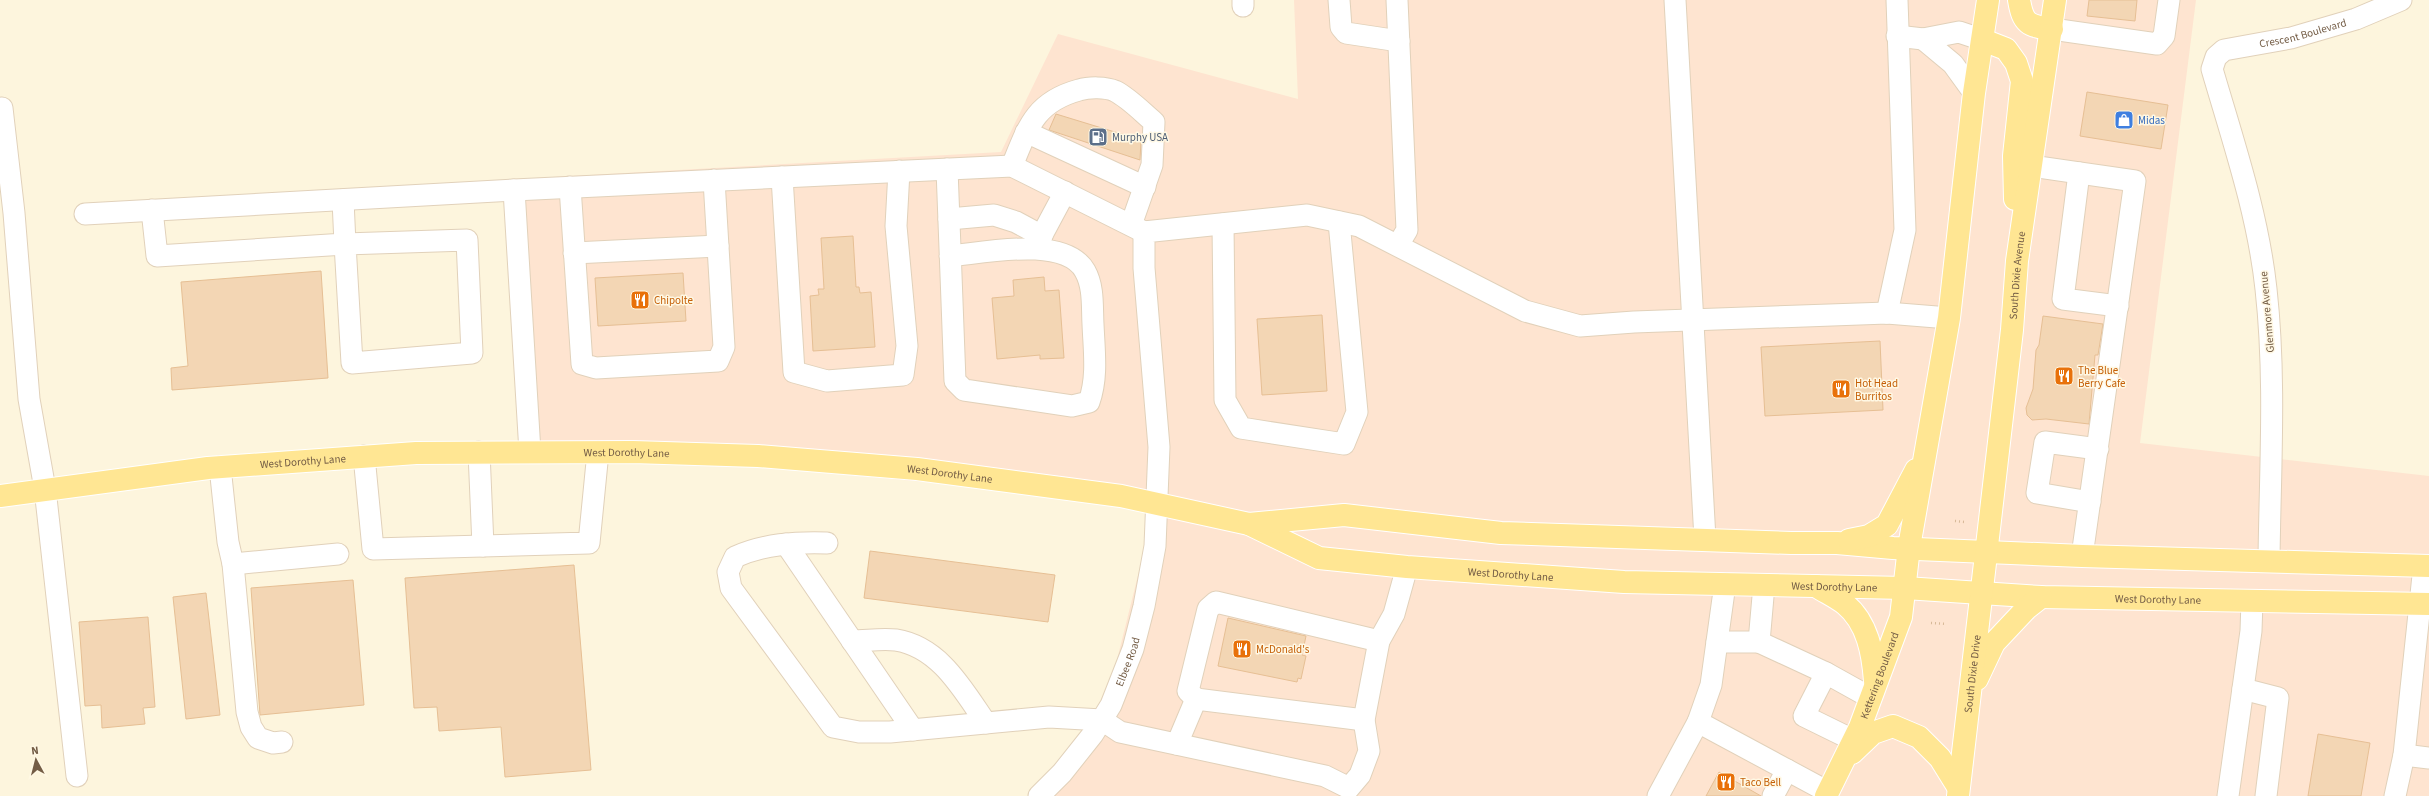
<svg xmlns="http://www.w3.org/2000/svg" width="2429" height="796" font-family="'Source Sans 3',sans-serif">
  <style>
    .commercial { fill: #fee4d0 }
    .building { fill: #f3d6b4; stroke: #e6bf94 }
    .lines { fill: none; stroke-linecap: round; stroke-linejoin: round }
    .minor-casing { stroke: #e1d1ba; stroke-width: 23 }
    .major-casing { stroke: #fff; stroke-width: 24 }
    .path { stroke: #d7b998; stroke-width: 2.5; stroke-dasharray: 1 3; stroke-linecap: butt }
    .minor { stroke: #fff; stroke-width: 21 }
    .major { stroke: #ffe693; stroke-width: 22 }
    .labels { text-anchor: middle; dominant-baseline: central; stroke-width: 3; stroke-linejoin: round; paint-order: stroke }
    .street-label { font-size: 11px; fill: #735c45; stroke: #fff8e4 }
    .shop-label { font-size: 11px; fill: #366cbe; stroke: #fff8e4; text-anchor: start }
    .service-label { font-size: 11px; fill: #4e5e75; stroke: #fff8e4; text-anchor: start }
    .food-label { font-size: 11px; fill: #c56008; stroke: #fff8e4; text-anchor: start }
  </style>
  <rect width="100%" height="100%" fill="#fdf5dd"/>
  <polygon class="commercial" points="1294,0 2196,0 2140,443 2429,476 2429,796 1038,796 1102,720 1156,503 598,452 530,452 518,179 1001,152 1058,34 1298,99"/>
  <g class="building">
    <polygon points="2089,0 2137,0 2135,21 2087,16"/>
    <polygon points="2087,92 2168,105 2161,149 2080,136"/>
    <polygon points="1056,114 1141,140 1140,160 1049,130"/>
    <polygon points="853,236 856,287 859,287 860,293 871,292 875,347 813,351 810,296 819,295 818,289 824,289 821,238"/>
    <polygon points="321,271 328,378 172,390 171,368 188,366 181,282"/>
    <polygon points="683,273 686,321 598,326 595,278"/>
    <polygon points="1044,277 1045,291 1059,290 1064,358 1040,359 1040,355 997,359 992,298 1014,296 1013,280"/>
    <polygon points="1322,315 1327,391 1262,395 1257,319"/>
    <polygon points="2043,316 2103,324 2098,355 2095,355 2089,424 2046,419 2032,420 2027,415 2026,408 2033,389 2036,350 2039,345"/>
    <polygon points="1880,341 1883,410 1765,416 1761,347"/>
    <polygon points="870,551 1055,575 1048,622 864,598"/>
    <polygon points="574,565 591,770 505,777 501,727 439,731 437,707 414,708 405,578"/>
    <polygon points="353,580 364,705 260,715 251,588"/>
    <polygon points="206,593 220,715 186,719 173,597"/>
    <polygon points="148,617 155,707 143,708 145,724 102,728 101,705 85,706 79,622"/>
    <polygon points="1228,618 1306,636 1302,655 1306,656 1301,679 1298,678 1297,682 1218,666"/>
    <polygon points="2318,734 2370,743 2361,796 2308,796"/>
    <polygon points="1719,772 1761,796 1706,796"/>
  </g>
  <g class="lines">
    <g class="minor-casing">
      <g id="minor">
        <polyline points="1339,0 1341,27 1346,33 1399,41"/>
        <polyline points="1397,0 1407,230 1398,245"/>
        <polyline points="1675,0 1705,539"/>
        <polyline points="1243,6 1243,0"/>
        <polyline points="2052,29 2157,44 2164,36 2169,0"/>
        <polyline points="1897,36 1923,39 1959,32 1983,40"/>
        <polyline points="1923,39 1953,64 1974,93"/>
        <polyline points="2,108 14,213 29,399 45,489 77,776"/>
        <polyline points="1026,132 1145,187"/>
        <path d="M1012 166C1028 127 1035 102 1079 90 1089 87 1106 87 1115 91 1129 98 1142 112 1154 122L1152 165 1131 225"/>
        <polyline points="2031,166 2135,181 2082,556"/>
        <path d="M947 169 955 381 964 390 1072 406 1089 402C1098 377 1094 350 1093 324 1092 307 1094 287 1085 271 1065 235 984 253 950 256"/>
        <polyline points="2079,173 2063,299 2118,306"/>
        <polyline points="782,177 794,372 827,381 903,375 907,346 896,226 899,171"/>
        <polyline points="570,187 582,364 596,368 718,361 724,347 714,180"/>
        <polyline points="514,190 530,452"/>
        <polyline points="152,210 157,256 345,244 343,200"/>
        <polyline points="85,214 514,190 1012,166 1144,232"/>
        <polyline points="949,219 994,215 1016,222 1042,236"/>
        <polyline points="1223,224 1225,400 1241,428 1344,444 1357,412 1339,222"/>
        <polygon points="467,240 472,353 352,363 345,244"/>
        <polyline points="1035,248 1065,192"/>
        <polyline points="574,253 718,246"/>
        <polyline points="1887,313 1905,230 1897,0"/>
        <polyline points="479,452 483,546"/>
        <polyline points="364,456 373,549 589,543 598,452"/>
        <polyline points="220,467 228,542 233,564 247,712 251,727 258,738 273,743 282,742"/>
        <polyline points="2090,502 2037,493 2045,442 2098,449"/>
        <path d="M827 543C795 542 764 544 735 557L728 572 731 588 833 727 859 732H890L1049 717 1102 720 1120 732 1325 776 1349 788 1360 775 1369 751 1364 720 1379 641 1394 614 1407 567"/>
        <polyline points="786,544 913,730"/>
        <path id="s1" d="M2269 560C2270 470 2276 379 2266 289 2258 214 2233 141 2212 69L2216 57 2224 50 2291 38 2356 19 2401 0"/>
        <polyline points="233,564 338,554"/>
        <polyline points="1725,584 1711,685 1698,722 1828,792"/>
        <path d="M852 641C866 641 882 638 896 640 940 647 963 690 986 723"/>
        <polyline points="1717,642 1759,642 1764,585"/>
        <polyline points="1759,642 1826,673"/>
        <polyline points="2243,689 2278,698 2266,796"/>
        <polyline points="1364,720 1196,699 1188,691 1208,609 1216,602 1379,641"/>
        <polyline points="1177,744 1196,699"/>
        <polyline points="1861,744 1804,716 1826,673 1871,698"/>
        <polyline points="2404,755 2429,758"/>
        <path id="s2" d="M1039 796 1062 773 1093 734 1111 705 1133 649 1144 606 1155 546 1159 447 1144 268V232L1307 215 1359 226 1525 311 1580 326 1634 322 1887 313 1949 318"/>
        <polyline points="1658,796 1698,722"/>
        <polyline points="1773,796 1787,770"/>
        <polyline points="2228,796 2251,631 2252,601"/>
        <polyline points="2395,796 2404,755 2424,566"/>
      </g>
    </g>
    <g class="major-casing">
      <g id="major">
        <path d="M2019 0C2023 24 2028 26 2052 29"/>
        <polyline points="1983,40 2006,49 2016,63 2022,81 2014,156 2015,199"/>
        <path id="s3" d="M0 496 208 468 416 453 633 452 758 456 917 469 1121 496 1249 524 1319 558 1407 567 1624 582 1905 588 2041 597 2429 604"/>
        <polyline points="1249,524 1344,515 1501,533 1791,543 1837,543 1893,548 2082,556 2429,566"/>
        <polyline points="1849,540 1869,536 1887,525 1916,470"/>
        <path d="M1816 586C1825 592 1836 597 1845 604 1868 623 1873 654 1875 681"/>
        <polyline points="1977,679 1994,643 2027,608 2041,597"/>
        <polyline points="1852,753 1873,733 1893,726 1919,737 1940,758 1958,787"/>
        <path id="s4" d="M1826 796 1860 727 1901 617 1909 547 1949 318 1974 93 1988 0"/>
        <path id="s5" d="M1958 796 2012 330 2017 261 2055 0"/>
      </g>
    </g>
    <g class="path">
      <polyline points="1955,521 1965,522"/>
      <polyline points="1931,623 1946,624"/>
    </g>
    <use href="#minor" class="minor"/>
    <use href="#major" class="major"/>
  </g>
  <defs>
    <g id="shop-square" transform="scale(1)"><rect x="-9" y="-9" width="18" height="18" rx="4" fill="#3f7fe0" stroke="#fff8e4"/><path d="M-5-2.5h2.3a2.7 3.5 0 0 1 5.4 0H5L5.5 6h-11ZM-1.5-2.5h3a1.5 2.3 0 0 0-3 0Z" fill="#fff"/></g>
    <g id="fuel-square" transform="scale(1)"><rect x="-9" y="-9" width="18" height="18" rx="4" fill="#5c6f8a" stroke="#fff8e4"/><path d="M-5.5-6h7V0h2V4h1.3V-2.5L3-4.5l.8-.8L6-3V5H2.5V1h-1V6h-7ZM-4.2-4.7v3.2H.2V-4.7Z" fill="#fff"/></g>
    <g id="restaurant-square" transform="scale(1)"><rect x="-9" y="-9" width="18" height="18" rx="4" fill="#e8710a" stroke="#fff8e4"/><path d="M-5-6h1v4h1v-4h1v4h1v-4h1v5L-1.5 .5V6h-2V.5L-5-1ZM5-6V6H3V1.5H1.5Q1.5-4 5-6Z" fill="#fff"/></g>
  </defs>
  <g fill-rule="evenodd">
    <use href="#shop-square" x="2124" y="120"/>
    <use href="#fuel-square" x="1098" y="137"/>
    <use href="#restaurant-square" x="640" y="300"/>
    <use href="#restaurant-square" x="2064" y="376"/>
    <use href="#restaurant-square" x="1841" y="389"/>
    <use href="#restaurant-square" x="1242" y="649"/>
    <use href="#restaurant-square" x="1726" y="782"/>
  </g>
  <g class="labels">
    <g class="street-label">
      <text stroke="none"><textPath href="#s1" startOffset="602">Crescent Boulevard</textPath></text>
      <text stroke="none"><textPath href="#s5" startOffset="524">South Dixie Avenue</textPath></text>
      <text transform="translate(2267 312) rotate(-95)">Glenmore Avenue</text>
      <text stroke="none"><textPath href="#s3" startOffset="629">West Dorothy Lane</textPath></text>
      <text stroke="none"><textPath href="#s3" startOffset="305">West Dorothy Lane</textPath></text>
      <text stroke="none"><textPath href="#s3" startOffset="953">West Dorothy Lane</textPath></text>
      <text stroke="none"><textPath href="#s3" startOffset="1527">West Dorothy Lane</textPath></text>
      <text stroke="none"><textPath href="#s3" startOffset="1851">West Dorothy Lane</textPath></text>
      <text stroke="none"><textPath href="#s3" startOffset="2175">West Dorothy Lane</textPath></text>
      <text stroke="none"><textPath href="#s2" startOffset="163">Elbee Road</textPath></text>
      <text stroke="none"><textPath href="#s5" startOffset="123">South Dixie Drive</textPath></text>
      <text stroke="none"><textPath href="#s4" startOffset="132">Kettering Boulevard</textPath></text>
    </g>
    <g class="shop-label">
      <text x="2138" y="120">Midas</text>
    </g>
    <g class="service-label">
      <text x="1112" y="137">Murphy USA</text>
    </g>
    <g class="food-label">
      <text x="654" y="300">Chipolte</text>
      <text x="2078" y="370">The Blue<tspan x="2078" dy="13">Berry Cafe</tspan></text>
      <text x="1855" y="383">Hot Head<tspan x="1855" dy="13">Burritos</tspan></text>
      <text x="1256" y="649">McDonald's</text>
      <text x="1740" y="782">Taco Bell</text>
    </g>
  </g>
  <g transform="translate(36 760) rotate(353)" stroke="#fff8e4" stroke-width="3" paint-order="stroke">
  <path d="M0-3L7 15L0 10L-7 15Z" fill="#735c45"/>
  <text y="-6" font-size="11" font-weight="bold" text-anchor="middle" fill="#735c45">N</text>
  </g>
</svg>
